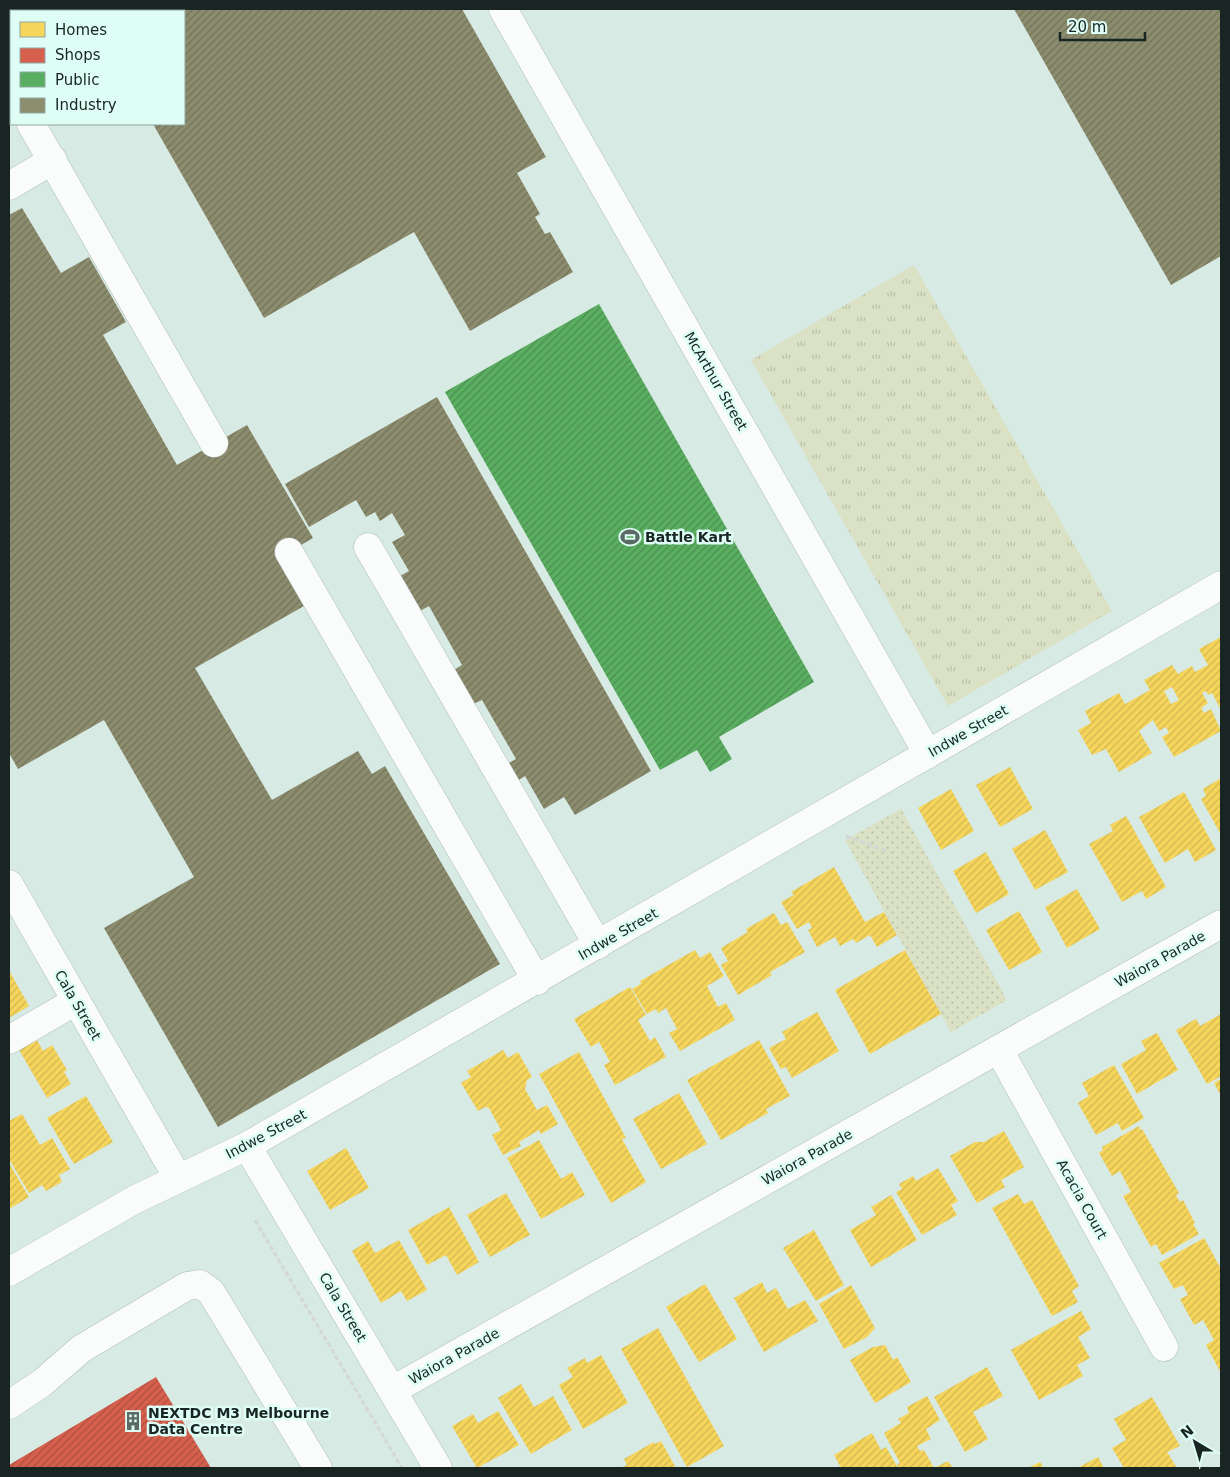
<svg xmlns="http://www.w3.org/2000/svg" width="1230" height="1477" font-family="'DejaVu Sans',sans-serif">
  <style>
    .grass { fill: url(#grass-tufts) }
    .park { fill: url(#park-dots) }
    .homes { fill: url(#homes-hatch); fill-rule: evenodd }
    .shops { fill: url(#shops-hatch) }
    .public { fill: url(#public-hatch) }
    .industry { fill: url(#industry-hatch) }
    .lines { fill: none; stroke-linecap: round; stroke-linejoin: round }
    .minor-casing { stroke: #b0beba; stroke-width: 29 }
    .path { stroke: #d3d8d6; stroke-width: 3; stroke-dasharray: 5 2.5; stroke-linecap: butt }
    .minor { stroke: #f9fcfb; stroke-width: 28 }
    .labels { text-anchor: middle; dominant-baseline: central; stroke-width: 5; stroke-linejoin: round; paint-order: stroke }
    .street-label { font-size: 14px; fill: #192522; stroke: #defef5 }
    .poi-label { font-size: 14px; font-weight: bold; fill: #192522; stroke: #defef5; text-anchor: start }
  </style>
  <defs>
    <pattern id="grass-tufts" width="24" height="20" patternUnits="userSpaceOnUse" patternTransform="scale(1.25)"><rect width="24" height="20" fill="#dae1c4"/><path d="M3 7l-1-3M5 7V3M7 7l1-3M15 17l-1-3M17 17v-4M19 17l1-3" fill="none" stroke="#bac1a8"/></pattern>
    <pattern id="park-dots" width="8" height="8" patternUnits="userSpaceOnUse" patternTransform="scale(1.25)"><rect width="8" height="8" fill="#dae1c4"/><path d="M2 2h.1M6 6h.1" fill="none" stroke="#bac1a8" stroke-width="1.8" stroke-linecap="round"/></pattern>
    <pattern id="homes-hatch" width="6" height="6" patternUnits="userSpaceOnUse" patternTransform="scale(1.25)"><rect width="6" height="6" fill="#f6d55c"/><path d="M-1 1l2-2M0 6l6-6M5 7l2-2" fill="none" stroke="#d2b750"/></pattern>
    <pattern id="shops-hatch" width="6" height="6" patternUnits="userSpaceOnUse" patternTransform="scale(1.25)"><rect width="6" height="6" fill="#d6604d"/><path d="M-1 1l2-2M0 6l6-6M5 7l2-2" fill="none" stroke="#ad4f40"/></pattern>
    <pattern id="public-hatch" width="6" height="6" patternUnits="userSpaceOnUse" patternTransform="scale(1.25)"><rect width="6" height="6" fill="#5aae61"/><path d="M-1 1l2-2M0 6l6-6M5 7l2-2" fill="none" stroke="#4a8d50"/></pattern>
    <pattern id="industry-hatch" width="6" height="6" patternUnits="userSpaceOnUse" patternTransform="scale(1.25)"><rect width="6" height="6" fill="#8c8c6e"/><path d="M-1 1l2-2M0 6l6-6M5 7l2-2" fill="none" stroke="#72725a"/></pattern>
  </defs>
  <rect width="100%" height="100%" fill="#d8eae4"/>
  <polygon class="grass" points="914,265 1112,611 948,706 751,360"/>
  <polygon class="park" points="901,809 1007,1000 951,1032 845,840"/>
  <g class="homes">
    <path d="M1221 637V710L1212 693 1208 695 1206 691 1202 693 1208 703 1201 708 1204 713 1211 709 1221 731 1174 757 1162 737 1169 733 1166 727 1159 731 1153 720 1139 731 1152 753 1119 772 1106 749 1092 755 1078 730 1091 723 1085 711 1119 693 1125 704 1150 690 1144 680 1172 665 1178 674 1192 666 1195 672 1208 665 1199 649ZM1172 687 1179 700 1171 704 1164 691Z"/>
    <polygon points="1010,767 1033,809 1000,827 976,785"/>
    <polygon points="1221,778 1221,832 1220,833 1201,799 1206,796 1203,789"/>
    <polygon points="951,789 974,831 941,850 918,808"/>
    <polygon points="1184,792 1216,850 1195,862 1188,849 1165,863 1139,817"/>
    <polygon points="1126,816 1166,887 1146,899 1142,891 1122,902 1089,844 1113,831 1110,825"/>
    <polygon points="1045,830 1068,872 1035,890 1012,849"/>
    <polygon points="986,852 1009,894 976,913 953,871"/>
    <polygon points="834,867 865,922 884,912 897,935 877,947 870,935 856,943 853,939 840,946 835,937 817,947 808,930 812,928 809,922 797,929 781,902 794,895 791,892"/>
    <polygon points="1077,889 1100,929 1067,948 1045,907"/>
    <polygon points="1019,911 1042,952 1009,970 986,930"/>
    <polygon points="774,913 781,925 787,922 805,952 770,972 772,975 738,995 721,965 728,961 721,948 748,932 746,929"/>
    <polygon points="695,950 700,958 710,952 724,976 707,986 718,1007 726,1003 735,1020 680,1051 669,1033 677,1029 666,1008 658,1013 656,1009 647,1014 632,989 641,984 640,981"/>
    <polygon points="905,950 941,1014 870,1054 835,990"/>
    <polygon points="10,972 29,1006 9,1018 9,973"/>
    <polygon points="630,987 646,1015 638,1020 650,1041 655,1037 666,1057 615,1085 604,1065 610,1062 599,1042 591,1047 574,1019"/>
    <polygon points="817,1012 839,1051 792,1078 786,1067 781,1069 769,1048 786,1039 782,1032"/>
    <polygon points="1221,1014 1221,1076 1207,1084 1176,1030 1196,1019 1200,1026"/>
    <polygon points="1157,1033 1178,1070 1137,1094 1121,1064 1146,1050 1141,1041"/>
    <polygon points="36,1038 43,1051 52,1045 67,1070 64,1072 71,1084 47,1098 18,1048"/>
    <polygon points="759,1040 790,1096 766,1109 768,1113 721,1140 687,1080"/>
    <polygon points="503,1050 508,1058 518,1052 532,1077 527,1080 525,1089 537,1110 547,1105 558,1124 541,1134 539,1130 519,1142 521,1146 503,1155 492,1135 501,1130 489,1108 485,1107 478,1111 461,1083 471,1077 467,1071"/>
    <polygon points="579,1052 626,1138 622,1139 646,1182 611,1203 539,1074"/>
    <polygon points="1114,1065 1144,1118 1122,1131 1118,1123 1096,1135 1078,1103 1089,1096 1082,1083"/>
    <polygon points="1221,1079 1221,1096 1214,1083"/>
    <polygon points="679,1093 707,1144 661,1169 633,1119"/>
    <polygon points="86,1096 113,1142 74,1164 47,1118"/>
    <polygon points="22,1114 40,1145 52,1138 70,1169 59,1175 62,1182 46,1191 42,1185 29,1193 9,1159 9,1121"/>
    <polygon points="1139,1126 1140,1130 1142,1129 1179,1193 1176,1195 1180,1202 1183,1200 1195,1223 1193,1224 1199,1234 1162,1255 1156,1244 1151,1247 1123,1196 1131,1192 1120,1171 1112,1176 1099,1153 1103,1150 1102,1147"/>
    <polygon points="1004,1131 1024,1167 1001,1180 1005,1187 977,1203 950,1156 975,1142 984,1142"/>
    <polygon points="539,1140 561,1179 572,1172 585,1195 541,1219 507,1158"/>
    <polygon points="346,1148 369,1188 330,1210 307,1171"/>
    <polygon points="9,1163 29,1197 9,1209"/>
    <polygon points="938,1168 958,1201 951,1205 957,1215 922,1235 896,1192 902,1189 899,1184 913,1176 916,1181"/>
    <polygon points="506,1193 530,1235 490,1257 467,1215"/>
    <polygon points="1018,1194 1024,1204 1032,1200 1079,1286 1072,1291 1078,1302 1052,1316 992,1208"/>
    <polygon points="891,1195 917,1240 871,1267 850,1230 876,1215 871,1207"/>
    <polygon points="449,1207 479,1262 457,1275 446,1255 427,1265 408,1230"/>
    <polygon points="814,1230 844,1285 816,1301 783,1248"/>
    <polygon points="1204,1238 1221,1269 1221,1373 1206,1345 1214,1340 1203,1320 1194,1325 1180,1299 1188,1295 1183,1285 1174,1289 1159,1263"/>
    <polygon points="399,1240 427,1290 407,1301 401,1291 381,1303 352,1251 368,1241 375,1253"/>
    <polygon points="762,1282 767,1293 776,1288 788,1309 805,1300 818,1321 764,1352 734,1298"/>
    <polygon points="705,1284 737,1339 699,1362 666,1307"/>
    <polygon points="851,1285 875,1328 867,1337 844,1349 819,1304"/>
    <polygon points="1081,1311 1091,1329 1078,1337 1090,1358 1077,1365 1083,1376 1039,1400 1011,1350"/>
    <polygon points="658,1328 724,1446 687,1467 621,1349"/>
    <polygon points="885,1345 893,1360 897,1357 911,1382 875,1403 850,1360 873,1347"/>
    <polygon points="601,1355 628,1403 583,1429 559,1385 573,1377 567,1368 585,1358 587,1363"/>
    <polygon points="987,1367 1003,1396 973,1412 988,1439 965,1452 934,1397"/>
    <polygon points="521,1384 534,1407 553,1396 572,1430 531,1454 498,1398"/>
    <polygon points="927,1396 940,1420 926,1429 931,1439 917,1446 920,1451 924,1450 934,1468 899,1468 897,1464 900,1463 884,1433 901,1423 898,1419 909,1413 907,1407"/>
    <polygon points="1152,1397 1180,1446 1167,1452 1177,1468 1124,1468 1112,1448 1126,1440 1114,1419"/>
    <polygon points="498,1411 519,1445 477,1468 452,1426 473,1414 478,1423"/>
    <polygon points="872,1433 881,1450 886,1447 898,1468 841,1468 834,1455"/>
    <polygon points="661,1441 676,1468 620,1468 627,1465 624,1459 654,1442 655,1444"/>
    <polygon points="1098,1457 1104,1468 1077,1468"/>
    <polygon points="948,1461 953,1468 934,1468"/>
    <polygon points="1040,1462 1044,1468 1028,1468"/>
  </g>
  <polygon class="shops" points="156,1377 211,1468 9,1468 9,1465"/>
  <polygon class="public" points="599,304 814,682 719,737 732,759 710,772 697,750 660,770 445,392"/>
  <g class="industry">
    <polygon points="43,9 462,9 546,157 517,173 540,214 535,217 545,234 550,232 573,272 470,331 414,232 264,318 153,124 184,124 184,11 45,11"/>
    <polygon points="1014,9 1221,9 1221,256 1171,285"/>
    <polygon points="22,208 61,273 89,257 126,322 103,335 177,465 247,425 313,538 277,559 304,606 195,668 272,800 358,751 372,774 385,766 500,964 218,1127 104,928 194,877 104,720 18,769 9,753 9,215"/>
    <polygon points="437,397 651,771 575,815 564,797 544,809 525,776 517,781 507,764 516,759 482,700 473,704 454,670 462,665 429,606 420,611 400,576 409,571 392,542 405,535 392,513 380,521 375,512 366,517 356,500 309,527 285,484"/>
  </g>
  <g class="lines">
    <g class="minor-casing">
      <g id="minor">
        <polyline points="503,9 928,754"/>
        <polyline points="9,85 11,89"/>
        <polyline points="31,124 214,443"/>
        <polyline points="9,186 53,160"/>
        <polyline points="368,547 598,945"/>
        <polyline points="289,552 537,981"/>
        <polyline points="9,884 178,1178"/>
        <polyline points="9,1040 76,1001"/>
        <polyline points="999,1050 1164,1347"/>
        <polyline points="247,1146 438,1468"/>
        <polyline points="9,1272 134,1200 247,1146 1221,585"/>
        <polyline points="393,1390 1221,924"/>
        <polyline points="9,1405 42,1383 81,1349 187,1286 200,1284 211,1292 318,1468"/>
      </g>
    </g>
    <g class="path">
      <polyline points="846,836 886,851"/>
      <polyline points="255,1220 402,1468"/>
    </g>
    <use href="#minor" class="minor"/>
  </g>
  <defs>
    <g id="stadium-bare" transform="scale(1.5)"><path d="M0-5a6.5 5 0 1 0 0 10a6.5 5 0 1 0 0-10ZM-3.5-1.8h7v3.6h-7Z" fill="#5c6a66" stroke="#defef5" stroke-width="2.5" paint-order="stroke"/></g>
    <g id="building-bare" transform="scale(1.5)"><path d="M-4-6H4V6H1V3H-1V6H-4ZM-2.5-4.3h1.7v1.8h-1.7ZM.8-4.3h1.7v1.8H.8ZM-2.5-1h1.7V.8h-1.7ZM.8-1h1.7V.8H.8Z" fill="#5c6a66" stroke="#defef5" stroke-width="2.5" paint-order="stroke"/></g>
  </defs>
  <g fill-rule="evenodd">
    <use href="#stadium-bare" x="630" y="537"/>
    <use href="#building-bare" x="133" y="1421"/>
  </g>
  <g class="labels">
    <g class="street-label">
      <text transform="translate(716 381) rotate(60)">McArthur Street</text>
      <text transform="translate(968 731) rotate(-30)">Indwe Street</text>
      <text transform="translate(618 934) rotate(-30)">Indwe Street</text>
      <text transform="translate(1160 959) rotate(-29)">Waiora Parade</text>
      <text transform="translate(78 1005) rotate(60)">Cala Street</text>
      <text transform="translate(266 1134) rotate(-28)">Indwe Street</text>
      <text transform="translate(807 1157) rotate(-29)">Waiora Parade</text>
      <text transform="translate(1082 1199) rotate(61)">Acacia Court</text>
      <text transform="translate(343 1307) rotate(59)">Cala Street</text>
      <text transform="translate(454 1356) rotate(-29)">Waiora Parade</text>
    </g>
    <g class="poi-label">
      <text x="645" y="537">Battle Kart</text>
      <text x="148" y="1413">NEXTDC M3 Melbourne<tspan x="148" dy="16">Data Centre</tspan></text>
    </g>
  </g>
  <rect width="1230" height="1477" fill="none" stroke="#192522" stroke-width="20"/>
  <rect x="10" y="10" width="175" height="115" fill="#defef5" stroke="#8fa7a1"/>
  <rect x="20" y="22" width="25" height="15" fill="#f6d55c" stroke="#8fa7a1"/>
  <text x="55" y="35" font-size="15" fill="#192522">Homes</text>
  <rect x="20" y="48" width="25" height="15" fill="#d6604d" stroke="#8fa7a1"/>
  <text x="55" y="60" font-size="15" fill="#192522">Shops</text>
  <rect x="20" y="72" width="25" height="15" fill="#5aae61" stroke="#8fa7a1"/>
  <text x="55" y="85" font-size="15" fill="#192522">Public</text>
  <rect x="20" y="98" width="25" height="15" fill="#8c8c6e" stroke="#8fa7a1"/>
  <text x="55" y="110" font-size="15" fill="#192522">Industry</text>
  <g transform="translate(1195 1442) rotate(322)" stroke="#defef5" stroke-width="4" paint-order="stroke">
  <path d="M0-4L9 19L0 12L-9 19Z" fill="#192522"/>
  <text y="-8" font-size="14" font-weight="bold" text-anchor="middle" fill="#192522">N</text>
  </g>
  <path d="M1060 32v8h85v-8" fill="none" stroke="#192522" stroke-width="2.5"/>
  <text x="1068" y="32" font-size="15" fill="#192522" stroke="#defef5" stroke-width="4" paint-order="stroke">20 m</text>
</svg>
